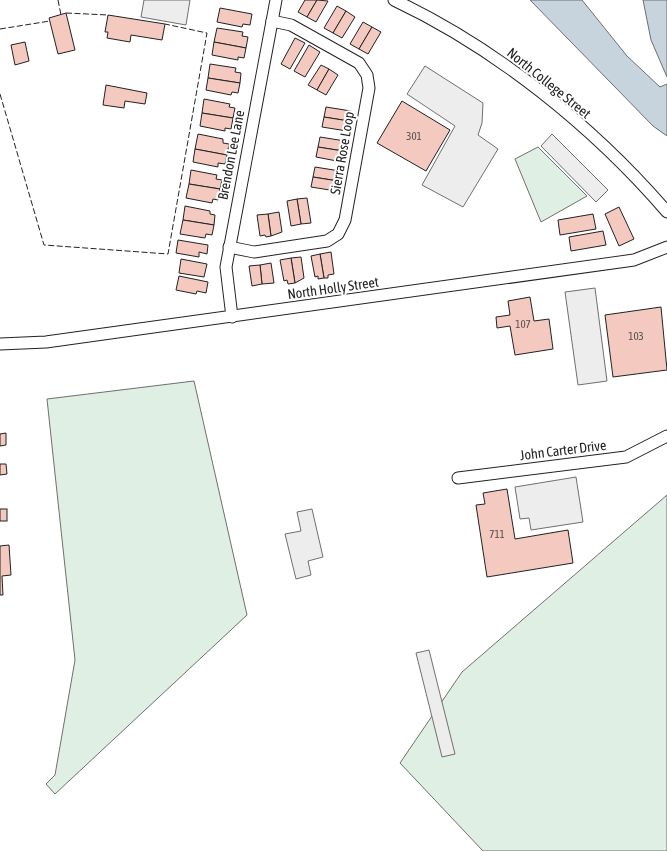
<svg xmlns="http://www.w3.org/2000/svg" width="667" height="851" font-family="'Asap Condensed',sans-serif">
  <style>
    .green { fill: #e0efe3; stroke: #6f6f6f }
    .parking { fill: #ededed; stroke: #6f6f6f }
    .water { fill: #c7d3dd; stroke: #6f6f6f }
    .building { fill: #f3c9c0; stroke: #222 }
    .lines { fill: none; stroke-linecap: round; stroke-linejoin: round }
    .minor-casing { stroke: #222; stroke-width: 13 }
    .minor { stroke: #fff; stroke-width: 11 }
    .fence { stroke: #222; stroke-width: 1; stroke-dasharray: 6 2.5; stroke-linecap: butt }
    .labels { text-anchor: middle; dominant-baseline: central; stroke-width: 4; stroke-linejoin: round; paint-order: stroke }
    .number-label { font-size: 11px; fill: #564c4a }
    .street-label { font-size: 14px; fill: #222; stroke: #fff }
  </style>
  <rect width="100%" height="100%" fill="#fff"/>
  <g class="green">
    <polygon points="538,147 587,196 541,222 515,159"/>
    <polygon points="194,381 247,615 55,794 46,784 55,775 75,660 47,399"/>
    <polygon points="667,495 667,851 483,851 400,763 462,672"/>
  </g>
  <g class="parking">
    <polygon points="144,0 190,0 186,25 141,17"/>
    <polygon points="425,66 483,103 482,123 478,135 498,149 463,207 422,185 455,126 407,94"/>
    <polygon points="552,134 608,190 596,202 541,146"/>
    <polygon points="595,288 607,381 578,385 565,292"/>
    <polygon points="576,477 583,522 531,530 529,518 520,519 515,487"/>
    <polygon points="312,509 323,557 308,561 311,575 296,579 285,534 301,531 297,512"/>
    <polygon points="429,650 455,754 442,757 416,653"/>
  </g>
  <g class="water">
    <polygon points="530,0 582,0 627,56 660,87 667,84 667,136 653,126"/>
    <polygon points="643,0 667,0 667,77 651,40"/>
  </g>
  <g class="building">
    <polygon points="305,0 317,0 307,17 298,12"/>
    <polygon points="317,0 328,1 316,22 307,17"/>
    <polygon points="337,6 346,11 333,33 324,28"/>
    <polygon points="220,8 252,14 250,25 243,24 242,27 217,22"/>
    <polygon points="346,11 355,17 342,38 333,33"/>
    <polygon points="66,13 75,50 58,54 49,18"/>
    <polygon points="108,15 165,24 162,40 131,35 130,42 107,38 108,32 105,32"/>
    <polygon points="363,22 372,27 359,49 350,44"/>
    <polygon points="372,27 381,32 368,54 359,49"/>
    <polygon points="217,28 243,32 242,36 248,37 246,48 214,42"/>
    <polygon points="295,38 305,43 290,69 281,64"/>
    <polygon points="25,42 29,61 15,65 11,45"/>
    <polygon points="214,42 246,48 244,58 238,57 238,60 212,55"/>
    <polygon points="309,45 320,52 305,77 294,71"/>
    <polygon points="210,64 236,68 235,72 241,73 240,83 208,78"/>
    <polygon points="321,65 329,69 317,90 308,85"/>
    <polygon points="329,69 338,75 326,95 317,90"/>
    <polygon points="208,78 240,83 238,93 232,92 231,95 206,90"/>
    <polygon points="106,85 147,93 145,104 125,101 124,108 103,105"/>
    <polygon points="204,99 230,104 229,107 235,108 233,118 202,113"/>
    <polygon points="402,101 450,130 426,171 377,143"/>
    <polygon points="326,107 351,111 349,121 324,117"/>
    <polygon points="202,113 233,118 231,129 225,128 225,131 200,126"/>
    <polygon points="324,117 349,121 347,131 322,127"/>
    <polygon points="198,134 223,139 223,143 229,144 227,155 195,149"/>
    <polygon points="320,137 345,141 343,151 318,147"/>
    <polygon points="318,147 343,151 342,162 316,157"/>
    <polygon points="195,149 227,155 225,164 218,163 218,167 193,162"/>
    <polygon points="315,167 340,171 338,181 313,177"/>
    <polygon points="191,170 217,175 216,179 222,180 220,189 189,184"/>
    <polygon points="313,177 338,181 336,191 311,187"/>
    <polygon points="189,184 220,189 218,200 213,199 212,203 186,198"/>
    <polygon points="307,198 311,223 301,224 297,199"/>
    <polygon points="297,199 301,224 291,226 287,201"/>
    <polygon points="185,206 210,211 210,214 215,215 214,225 183,220"/>
    <polygon points="619,207 634,239 619,246 605,214"/>
    <polygon points="279,212 282,232 271,236 268,214"/>
    <polygon points="268,214 271,236 266,237 265,235 260,236 257,215"/>
    <polygon points="593,214 596,229 560,235 558,220"/>
    <polygon points="183,220 214,225 212,235 206,234 205,238 180,234"/>
    <polygon points="603,231 606,245 571,251 569,237"/>
    <polygon points="178,240 208,245 207,254 199,252 199,257 176,253"/>
    <polygon points="331,252 334,274 328,275 328,278 324,278 320,254"/>
    <polygon points="320,254 324,278 318,279 318,276 315,277 311,256"/>
    <polygon points="301,257 304,278 295,283 291,258"/>
    <polygon points="291,258 295,283 288,284 287,280 284,281 280,260"/>
    <polygon points="181,259 207,264 204,277 179,273"/>
    <polygon points="271,263 274,283 262,284 260,265"/>
    <polygon points="260,265 262,284 252,286 249,266"/>
    <polygon points="179,276 208,282 206,293 197,291 196,294 176,290"/>
    <polygon points="530,297 534,321 549,319 553,349 515,355 510,326 497,328 496,317 510,315 508,301"/>
    <polygon points="661,307 667,370 613,377 605,315"/>
    <polygon points="6,433 6,445 0,446 0,434"/>
    <polygon points="0,464 6,464 7,474 0,475"/>
    <polygon points="507,489 515,539 568,530 573,563 487,577 476,505 485,504 483,493"/>
    <rect x="0" y="509" width="7" height="12"/>
    <polygon points="9,545 11,575 2,576 3,595 0,595 0,546"/>
  </g>
  <g class="lines">
    <g class="minor-casing">
      <g id="minor">
        <path d="M394 0C496 48 594 127 667 212"/>
        <polyline points="229,247 254,252 327,241 338,234 345,220 369,88 367,75 359,63 291,25 272,21"/>
        <polyline points="232,317 226,267 276,0"/>
        <polyline points="0,344 46,342 634,260 667,247"/>
        <polyline points="458,478 626,457 667,436"/>
      </g>
    </g>
    <use href="#minor" class="minor"/>
    <g class="fence">
      <polyline points="58,0 61,15"/>
      <polyline points="66,13 108,15"/>
      <polyline points="0,29 50,21"/>
      <polyline points="0,94 44,245 168,254 207,33 165,24"/>
    </g>
  </g>
  <g class="labels">
    <g class="number-label">
      <text x="414" y="136">301</text>
      <text x="523" y="324">107</text>
      <text x="636" y="336">103</text>
      <text x="497" y="534">711</text>
    </g>
    <g class="street-label">
      <text transform="translate(549 83) rotate(39)">North College Street</text>
      <text transform="translate(342 153) rotate(-80)">Sierra Rose Loop</text>
      <text transform="translate(231 155) rotate(-79)">Brendon Lee Lane</text>
      <text transform="translate(333 288) rotate(-8)">North Holly Street</text>
      <text transform="translate(563 450) rotate(-7)">John Carter Drive</text>
    </g>
  </g>
</svg>
